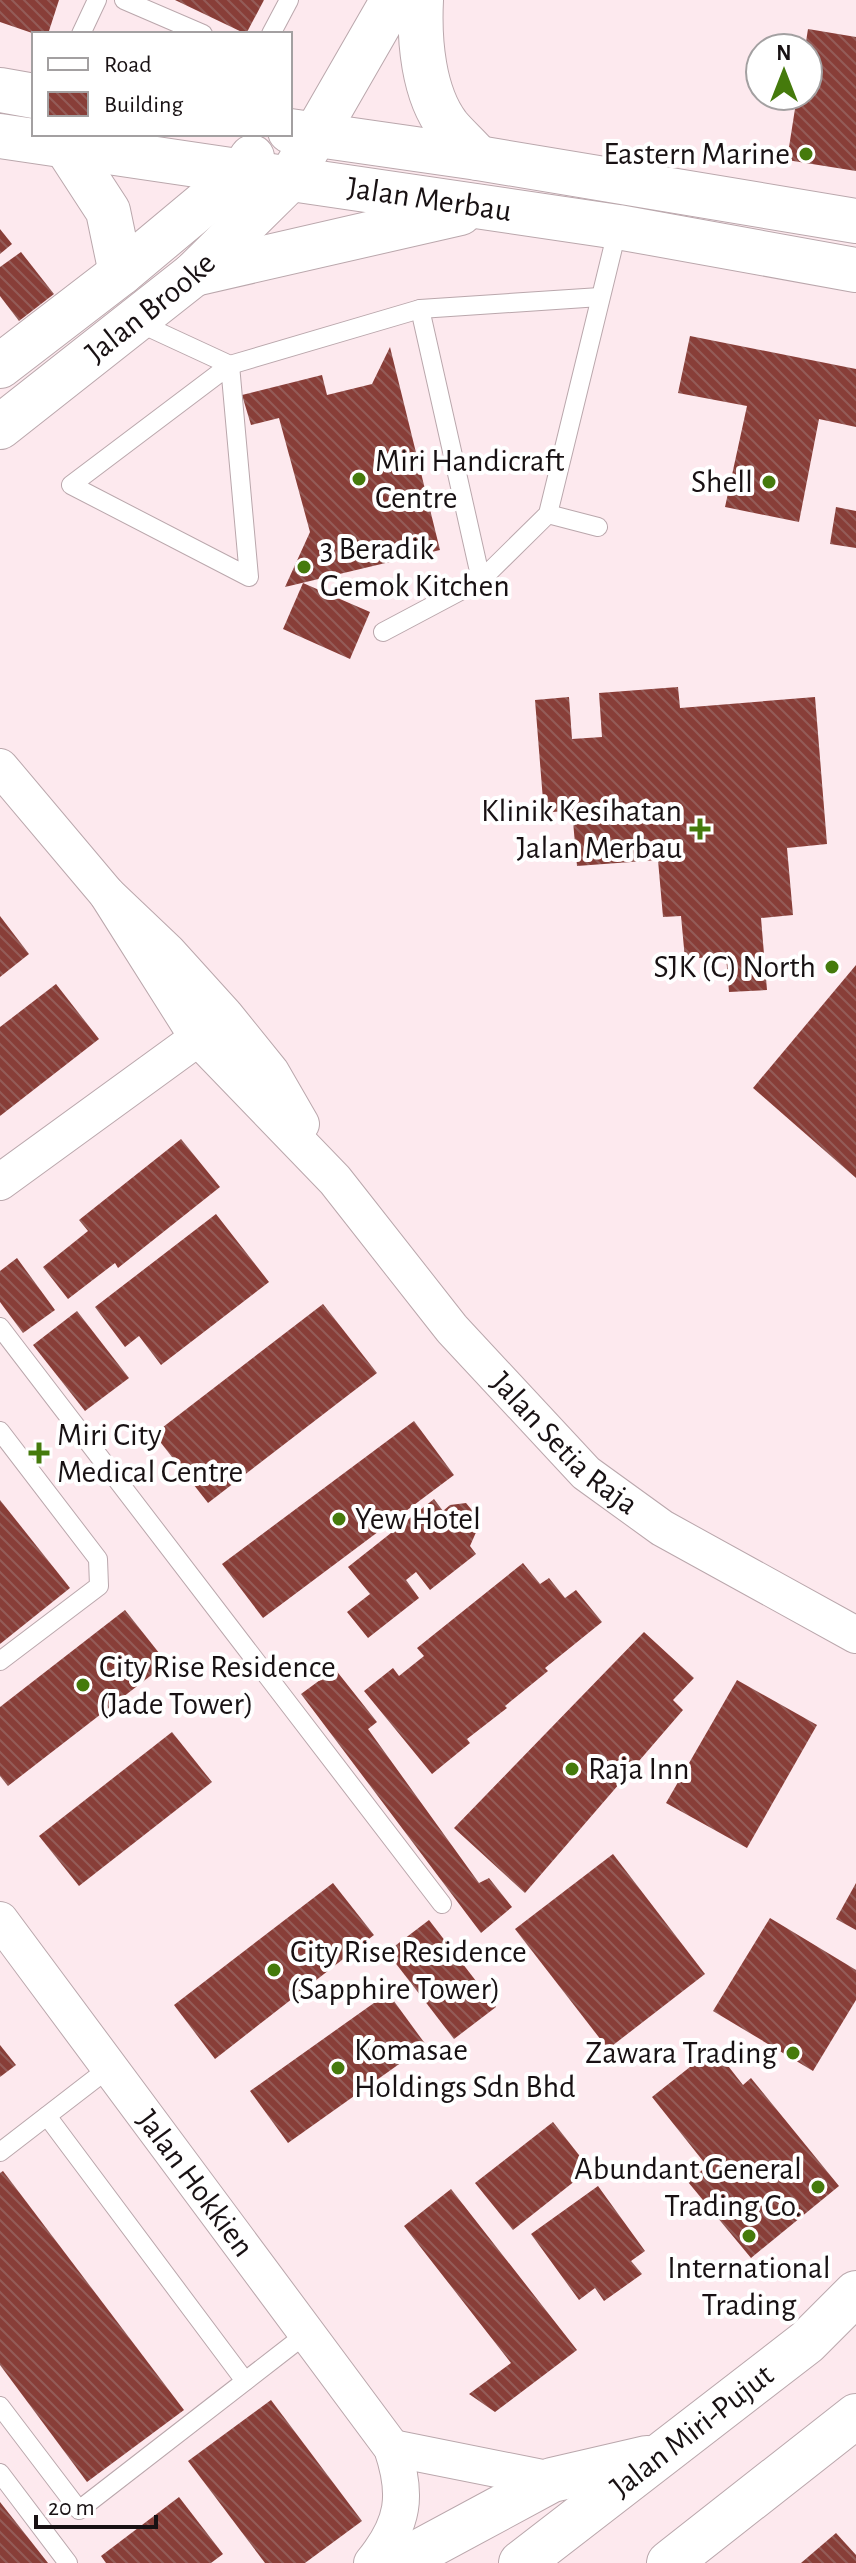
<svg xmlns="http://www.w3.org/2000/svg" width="856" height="2563" font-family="'Alegreya Sans',sans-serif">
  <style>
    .building { fill: url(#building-back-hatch) }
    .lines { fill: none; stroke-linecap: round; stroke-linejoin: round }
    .lane-casing { stroke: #baa7ac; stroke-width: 20 }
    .street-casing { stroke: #baa7ac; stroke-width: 38 }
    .secondary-casing { stroke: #baa7ac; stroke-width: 46 }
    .highway-casing { stroke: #baa7ac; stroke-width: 46 }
    .lane { stroke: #fff; stroke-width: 18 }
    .street { stroke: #fff; stroke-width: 36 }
    .secondary { stroke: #fff; stroke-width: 44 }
    .highway { stroke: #fff; stroke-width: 44 }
    .poi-dot { fill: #457a0c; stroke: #fff; stroke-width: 3 }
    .labels { text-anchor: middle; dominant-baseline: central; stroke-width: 8; stroke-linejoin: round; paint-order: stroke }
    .poi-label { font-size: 32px; fill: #181113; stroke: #fff; text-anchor: start }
    .street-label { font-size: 32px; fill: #181113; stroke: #fff }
  </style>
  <defs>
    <pattern id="building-back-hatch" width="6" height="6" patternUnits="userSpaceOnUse" patternTransform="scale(2)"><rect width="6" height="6" fill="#883e38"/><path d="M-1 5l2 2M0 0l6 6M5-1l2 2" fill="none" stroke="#945c58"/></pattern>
  </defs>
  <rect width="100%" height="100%" fill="#fde9ee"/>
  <g class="building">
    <polygon points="0,0 59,0 48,34 35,34 0,22"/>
    <polygon points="175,0 264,0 246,34"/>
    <polygon points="808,29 856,37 856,171 787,160 797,96 808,96 808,48 805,48"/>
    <polygon points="0,229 12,244 0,254"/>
    <polygon points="21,252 54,294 19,321 0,296 0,267"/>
    <polygon points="690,336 856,369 856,427 819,419 799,522 725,507 747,406 678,393"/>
    <polygon points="390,347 440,550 285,587 310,532 279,418 251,425 242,395 322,375 327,395 372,384"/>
    <polygon points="836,507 856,511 856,548 830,544"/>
    <polygon points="303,583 370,612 350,659 283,629"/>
    <polygon points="678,687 680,708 815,697 827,844 787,848 793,915 761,918 767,990 729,992 726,956 685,959 681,916 663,917 658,860 577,866 572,810 544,813 535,700 569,697 572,739 602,737 599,693"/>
    <polygon points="0,916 29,954 0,977"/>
    <polygon points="856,965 856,1178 753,1088"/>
    <polygon points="56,984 99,1039 0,1116 0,1027"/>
    <polygon points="181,1139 220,1187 118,1268 115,1263 68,1299 43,1267 88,1231 79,1220"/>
    <polygon points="216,1214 269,1282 161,1365 139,1336 125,1347 95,1307"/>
    <polygon points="17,1258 55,1310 23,1333 0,1302 0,1271"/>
    <polygon points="323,1304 377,1373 208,1503 154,1434"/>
    <polygon points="77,1311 129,1378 85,1411 33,1345"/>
    <polygon points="414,1421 454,1475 263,1618 222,1564"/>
    <polygon points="434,1499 443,1511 450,1505 466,1503 481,1521 470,1546 476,1554 430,1590 416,1572 406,1580 419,1598 368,1638 347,1612 370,1594 348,1567"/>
    <polygon points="0,1500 70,1588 0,1644"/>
    <polygon points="523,1563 540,1584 549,1578 565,1598 576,1590 602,1622 545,1668 548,1671 505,1706 507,1708 467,1739 470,1743 432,1774 364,1691 393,1668 399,1676 424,1656 417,1648"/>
    <polygon points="125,1610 167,1663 8,1786 0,1776 0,1707"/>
    <polygon points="644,1632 694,1678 673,1700 683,1710 525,1893 454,1828"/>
    <polygon points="335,1669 377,1722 368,1729 479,1883 489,1878 512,1907 481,1933 301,1694"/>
    <polygon points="737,1680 817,1725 747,1848 666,1803"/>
    <polygon points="172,1732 212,1782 79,1886 39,1836"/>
    <polygon points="613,1854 705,1974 608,2049 515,1929"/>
    <polygon points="333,1883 374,1935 215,2059 174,2005"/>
    <polygon points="856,1883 856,1930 836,1919"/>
    <polygon points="770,1918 856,1970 856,2000 813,2071 713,2011"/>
    <polygon points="429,1920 496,2007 454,2039 387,1952"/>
    <polygon points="388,1993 426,2045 288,2143 250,2091"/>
    <polygon points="0,2045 16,2065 0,2077"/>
    <polygon points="714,2048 743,2085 751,2078 839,2186 751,2258 688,2182 707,2166 652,2097"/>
    <polygon points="553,2122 590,2169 513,2230 475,2183"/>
    <polygon points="3,2171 184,2410 87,2482 0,2365 0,2173"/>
    <polygon points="598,2186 645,2251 631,2261 642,2274 604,2301 595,2288 579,2300 531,2234"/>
    <polygon points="451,2189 577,2350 495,2412 469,2394 511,2363 404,2226"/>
    <polygon points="271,2400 362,2521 305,2563 265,2563 188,2461"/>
    <polygon points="179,2497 223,2554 211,2563 106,2563 101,2556"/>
    <polygon points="0,2502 48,2563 0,2563"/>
    <polygon points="836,2533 856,2555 856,2563 801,2563"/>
  </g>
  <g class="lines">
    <g class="lane-casing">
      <g id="lane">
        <polyline points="124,0 203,34"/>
        <polyline points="81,34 97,0"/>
        <polyline points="271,34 289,0"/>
        <polyline points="420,309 481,580"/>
        <polyline points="137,322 230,365 420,309 600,297"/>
        <polygon points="230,365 249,577 71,485"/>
        <polyline points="548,514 598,527"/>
        <polyline points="383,632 481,580 548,514 618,227"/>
        <polyline points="0,1327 442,1904"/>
        <polyline points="0,1431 98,1559 99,1586 0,1661"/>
        <polyline points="47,2116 245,2381"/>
        <polyline points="0,2152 109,2068"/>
        <polyline points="0,2406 79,2510 306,2334"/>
        <polyline points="0,2473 68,2563"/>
      </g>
    </g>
    <g class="street-casing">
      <g id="street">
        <polyline points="0,767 107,894 168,952 225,1015 271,1072 301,1124"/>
        <path id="s1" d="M107 894 198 1038 335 1180 452 1329 586 1473 662 1528 856 1635"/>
        <polyline points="0,1182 198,1038 221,1044"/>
        <path id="s2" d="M0 1920 392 2448C408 2495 404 2524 372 2563"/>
        <polyline points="392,2448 552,2480"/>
      </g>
    </g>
    <g class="secondary-casing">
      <g id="secondary">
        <path d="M421 0C419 40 423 93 448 126 457 137 469 147 478 158"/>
        <polyline points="0,90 34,96"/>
        <polyline points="290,131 478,158 856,221"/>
        <path id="s3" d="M0 136 618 227 856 270"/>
        <polyline points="67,148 108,211 121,273"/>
        <polyline points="194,274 460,213"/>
        <polyline points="0,366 121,273 242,172 252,157"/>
        <path id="s4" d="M0 427 194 274 290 179 393 0"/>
      </g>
    </g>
    <g class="highway-casing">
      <g id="highway">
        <polyline points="398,2563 552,2480 647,2458"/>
        <path id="s5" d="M521 2563 807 2342 856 2293"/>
        <polyline points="669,2563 856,2416"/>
      </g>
    </g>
    <use href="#lane" class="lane"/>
    <use href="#street" class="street"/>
    <use href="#secondary" class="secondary"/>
    <use href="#highway" class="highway"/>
  </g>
  <g class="poi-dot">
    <circle cx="806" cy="154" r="8"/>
    <circle cx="359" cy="479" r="8"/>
    <circle cx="769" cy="482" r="8"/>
    <circle cx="304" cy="567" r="8"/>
    <path d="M696 817h8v8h8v8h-8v8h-8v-8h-8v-8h8z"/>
    <circle cx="832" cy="967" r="8"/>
    <path d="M35 1441h8v8h8v8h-8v8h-8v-8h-8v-8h8z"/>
    <circle cx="339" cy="1519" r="8"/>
    <circle cx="83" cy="1685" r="8"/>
    <circle cx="572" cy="1769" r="8"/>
    <circle cx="274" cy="1970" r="8"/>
    <circle cx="793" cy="2053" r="8"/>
    <circle cx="338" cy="2068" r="8"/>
    <circle cx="818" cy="2187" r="8"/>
    <circle cx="749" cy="2236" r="8"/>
  </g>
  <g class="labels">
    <g class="poi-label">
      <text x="790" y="154" text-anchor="end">Eastern Marine</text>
      <text x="375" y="461">Miri Handicraft<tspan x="375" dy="37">Centre</tspan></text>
      <text x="753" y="482" text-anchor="end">Shell</text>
      <text x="320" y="549">3 Beradik<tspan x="320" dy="37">Gemok Kitchen</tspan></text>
      <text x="682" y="811" text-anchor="end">Klinik Kesihatan<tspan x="682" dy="37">Jalan Merbau</tspan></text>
      <text x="816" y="967" text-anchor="end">SJK (C) North</text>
      <text x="57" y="1435">Miri City<tspan x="57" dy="37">Medical Centre</tspan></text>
      <text x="355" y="1519">Yew Hotel</text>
      <text x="99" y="1667">City Rise Residence<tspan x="99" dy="37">(Jade Tower)</tspan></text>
      <text x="588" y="1769">Raja Inn</text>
      <text x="290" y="1952">City Rise Residence<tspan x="290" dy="37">(Sapphire Tower)</tspan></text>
      <text x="354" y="2050">Komasae<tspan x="354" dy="37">Holdings Sdn Bhd</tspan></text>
      <text x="777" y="2053" text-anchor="end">Zawara Trading</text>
      <text x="802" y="2169" text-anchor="end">Abundant General<tspan x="802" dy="37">Trading Co.</tspan></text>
      <text x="749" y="2268" text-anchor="middle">International<tspan x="749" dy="37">Trading</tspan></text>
    </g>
    <g class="street-label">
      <text stroke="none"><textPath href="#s3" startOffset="434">Jalan Merbau</textPath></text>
      <text stroke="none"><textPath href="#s4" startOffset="192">Jalan Brooke</textPath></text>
      <text stroke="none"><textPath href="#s1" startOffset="718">Jalan Setia Raja</textPath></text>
      <text stroke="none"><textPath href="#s2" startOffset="328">Jalan Hokkien</textPath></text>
      <text stroke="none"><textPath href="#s5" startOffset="216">Jalan Miri-Pujut</textPath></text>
    </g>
  </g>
  <rect x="32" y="32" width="260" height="104" fill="#ffffff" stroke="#a3a0a1" stroke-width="2"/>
  <rect x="48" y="58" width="40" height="12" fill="#ffffff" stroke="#a3a0a1" stroke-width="2"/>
  <text x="104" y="72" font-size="24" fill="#181113">Road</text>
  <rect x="48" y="92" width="40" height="24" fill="url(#building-back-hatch)" stroke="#a3a0a1" stroke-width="2"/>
  <text x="104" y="112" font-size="24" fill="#181113">Building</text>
  <g transform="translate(784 72)"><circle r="38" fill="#ffffff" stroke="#a3a0a1" stroke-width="2"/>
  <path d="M0-6L14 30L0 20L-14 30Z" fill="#457a0c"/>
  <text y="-12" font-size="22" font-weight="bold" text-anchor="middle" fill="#181113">N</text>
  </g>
  <path d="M36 2515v12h120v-12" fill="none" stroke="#181113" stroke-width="4"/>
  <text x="48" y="2515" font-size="24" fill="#181113" stroke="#ffffff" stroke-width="6" paint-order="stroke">20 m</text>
</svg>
